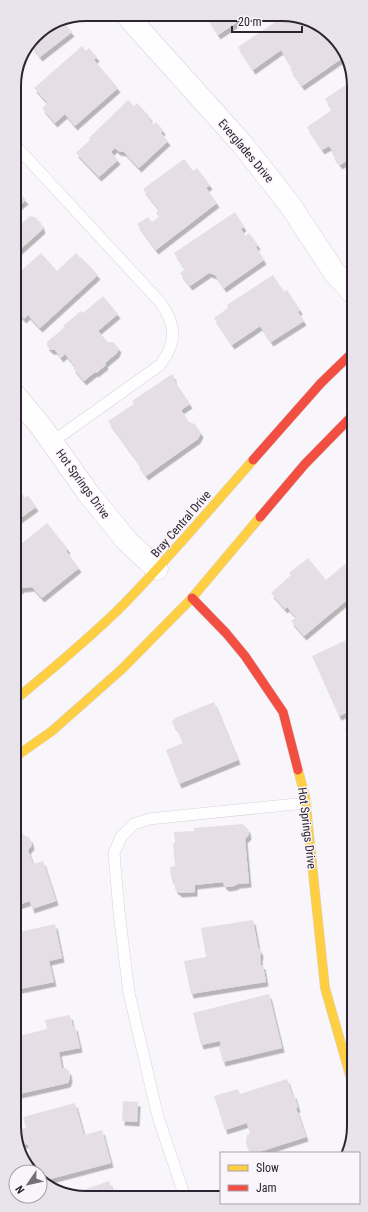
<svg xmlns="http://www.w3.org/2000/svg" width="368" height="1212" font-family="'Roboto Condensed',sans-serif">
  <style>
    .building { fill: #e6dee5; filter: url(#shadow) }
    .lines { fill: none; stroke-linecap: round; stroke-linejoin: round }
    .lane-casing { stroke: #d9d3db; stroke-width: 12 }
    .street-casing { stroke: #d9d3db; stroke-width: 23 }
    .slow-casing { stroke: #d9d3db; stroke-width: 10 }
    .jam-casing { stroke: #d9d3db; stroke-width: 10 }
    .lane { stroke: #fefefe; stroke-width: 11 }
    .street { stroke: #fefefe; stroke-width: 22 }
    .slow { stroke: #ffcf43; stroke-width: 9 }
    .jam { stroke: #f24e42; stroke-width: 9 }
    .labels { text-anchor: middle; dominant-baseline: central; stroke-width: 3; stroke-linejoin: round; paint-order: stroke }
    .street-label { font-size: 12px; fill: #2c2430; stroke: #f9f5fb }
    .rim { fill: none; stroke: #2c2430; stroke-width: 2 }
  </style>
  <defs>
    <filter id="shadow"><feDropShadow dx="2.5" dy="4.5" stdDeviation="0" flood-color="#0004"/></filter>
  </defs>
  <rect width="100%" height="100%" fill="#f8f6fa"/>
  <g class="building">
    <polygon points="296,15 322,30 329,40 331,39 344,57 302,86 290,69 292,68 281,50 253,70 238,47 284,16"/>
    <polygon points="242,16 235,21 236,23 218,35 207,17"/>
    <polygon points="59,19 61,19 72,32 40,57 31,45 35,35"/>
    <polygon points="82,46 86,51 89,48 97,57 94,60 118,88 75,126 65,114 55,123 42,108 48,103 34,88"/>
    <polygon points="350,82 353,85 353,157 340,165 332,154 334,153 329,146 322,150 307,127 332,110 325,99"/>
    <polygon points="128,100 134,106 137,103 150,117 149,119 154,125 156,122 163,130 161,133 168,141 139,168 124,152 118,151 115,148 111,152 118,160 99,177 76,153 90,140 89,138"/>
    <polygon points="184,159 193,171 197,168 210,185 206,188 217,203 156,250 137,224 148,217 152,222 159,217 156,213 159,210 143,189"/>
    <polygon points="14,187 26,200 14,210"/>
    <polygon points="235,212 244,227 241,229 245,236 249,233 258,245 256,247 264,260 224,288 215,275 209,273 190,286 180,273 185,269 174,253"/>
    <polygon points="14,216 21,224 30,216 35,217 41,223 43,229 14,255"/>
    <polygon points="41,253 57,271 76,253 80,258 81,257 98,275 40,328 28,315 24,319 16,311 22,306 14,297 14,277"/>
    <polygon points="273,275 284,292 287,290 300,310 298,312 304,321 271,342 260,326 232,345 214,318 228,308 227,305"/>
    <polygon points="103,296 118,314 98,331 108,342 113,342 119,348 117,353 105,363 106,365 96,373 95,372 84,381 73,368 75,366 65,354 61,358 55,350 51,350 47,346 47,342 65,327 63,326 81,311 83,313"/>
    <polygon points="172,374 174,377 174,380 190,404 181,410 189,422 195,424 201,433 198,439 146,476 137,463 138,462 108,421 134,404 132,401"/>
    <polygon points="15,477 18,481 15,483 25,498 28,495 36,507 15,522"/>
    <polygon points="47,523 68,549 66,551 79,568 42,598 32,587 22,588 15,594 15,549"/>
    <polygon points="308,558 326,580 345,564 353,573 353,595 304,636 291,621 296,617 287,607 285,609 271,593 291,575 289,573"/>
    <polygon points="353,637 353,710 339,716 312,656"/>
    <polygon points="214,702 238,760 179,784 166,750 183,743 176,728 174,726 172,722 175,718"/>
    <polygon points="353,726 353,773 345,727"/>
    <polygon points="243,824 248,829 249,835 245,839 249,883 238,884 234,886 227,887 224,885 223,882 195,885 195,892 180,893 175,889 174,879 171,879 170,867 175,866 173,843 175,843 174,832 194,831 194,828"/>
    <polygon points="22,831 23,835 30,838 32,845 28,850 33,864 43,861 56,901 32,909 30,901 15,906 15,834"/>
    <polygon points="253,920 258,947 261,952 260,958 261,965 263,965 266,982 191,994 184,961 206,957 201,928"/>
    <polygon points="55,924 62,958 49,961 54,982 15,990 15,933"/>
    <polygon points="269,994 282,1048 223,1062 219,1047 221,1046 220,1041 201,1045 193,1013"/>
    <polygon points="70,1015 73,1027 75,1026 80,1048 59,1052 62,1068 65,1068 69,1071 70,1078 68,1083 15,1095 15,1037 47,1029 45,1020"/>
    <polygon points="287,1079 292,1094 294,1094 298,1108 296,1108 306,1137 256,1153 251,1153 247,1147 246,1143 247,1135 250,1134 247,1123 225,1130 214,1096 238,1089 240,1094"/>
    <polygon points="123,1101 138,1102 137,1122 122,1121"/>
    <polygon points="75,1103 84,1135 102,1130 111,1163 43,1181 40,1179 40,1172 36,1172 36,1170 32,1170 28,1163 27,1159 30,1155 28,1145 22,1143 20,1134 22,1129 26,1128 23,1117"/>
    <polygon points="109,1181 115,1197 72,1197 69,1195"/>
  </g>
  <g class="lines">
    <g class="lane-casing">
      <g id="lane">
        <path d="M14 144 160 302C177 326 177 342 160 365L52 442"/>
        <polyline points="185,1197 158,1117 129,993 119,912 114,853 121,837 134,824 149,819 306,803"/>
      </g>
    </g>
    <g class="street-casing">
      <g id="street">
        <polyline points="129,18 243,145 290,205 334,272 353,293"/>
        <polyline points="14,394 40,425 88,493 127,541 157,569"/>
      </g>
    </g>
    <g class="slow-casing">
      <g id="slow">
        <path d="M15 700C52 669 89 639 123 605 168 559 210 509 253 460"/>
        <polyline points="15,757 52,731 122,669 192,598 260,517"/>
        <polyline points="298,770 305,796 325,988 354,1089"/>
      </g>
    </g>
    <g class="jam-casing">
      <g id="jam">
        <polyline points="253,460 321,383 353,352"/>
        <polyline points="260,517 305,464 353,415"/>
        <polyline points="192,598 226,633 245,656 283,712 298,770"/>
      </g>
    </g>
    <use href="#lane" class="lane"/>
    <use href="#street" class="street"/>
    <use href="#slow" class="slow"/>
    <use href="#jam" class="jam"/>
  </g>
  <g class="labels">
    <g class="street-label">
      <text transform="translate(246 151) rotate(50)">Everglades Drive</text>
      <text transform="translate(83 484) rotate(54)">Hot Springs Drive</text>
      <text transform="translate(181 524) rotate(-49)">Bray Central Drive</text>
      <text transform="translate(307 828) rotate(83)">Hot Springs Drive</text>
    </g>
  </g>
  <path d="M0 0H368V1212H0ZM86 21H282A65 65 0 0 1 347 86V1126A65 65 0 0 1 282 1191H86A65 65 0 0 1 21 1126V86A65 65 0 0 1 86 21Z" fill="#e9e4eb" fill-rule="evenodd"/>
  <path class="rim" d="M86 21H282A65 65 0 0 1 347 86V1126A65 65 0 0 1 282 1191H86A65 65 0 0 1 21 1126V86A65 65 0 0 1 86 21Z"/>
  <rect x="220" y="1152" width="140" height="52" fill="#f9f5fb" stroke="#a7a1aa"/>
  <rect x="228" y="1165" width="20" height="6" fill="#ffcf43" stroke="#a7a1aa"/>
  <text x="256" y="1172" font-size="12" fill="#2c2430">Slow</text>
  <rect x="228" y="1185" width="20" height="6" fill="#f24e42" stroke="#a7a1aa"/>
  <text x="256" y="1192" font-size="12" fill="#2c2430">Jam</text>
  <g transform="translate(28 1184) rotate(236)"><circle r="19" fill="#f9f5fb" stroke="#a7a1aa"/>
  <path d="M0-3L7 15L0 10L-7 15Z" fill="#736e77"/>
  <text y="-6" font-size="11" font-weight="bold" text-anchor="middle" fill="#2c2430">N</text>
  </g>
  <path d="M232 26v6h70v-6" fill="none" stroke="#2c2430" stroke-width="2"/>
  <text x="238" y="26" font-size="12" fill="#2c2430" stroke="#f9f5fb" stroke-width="3" paint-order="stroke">20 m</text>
</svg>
